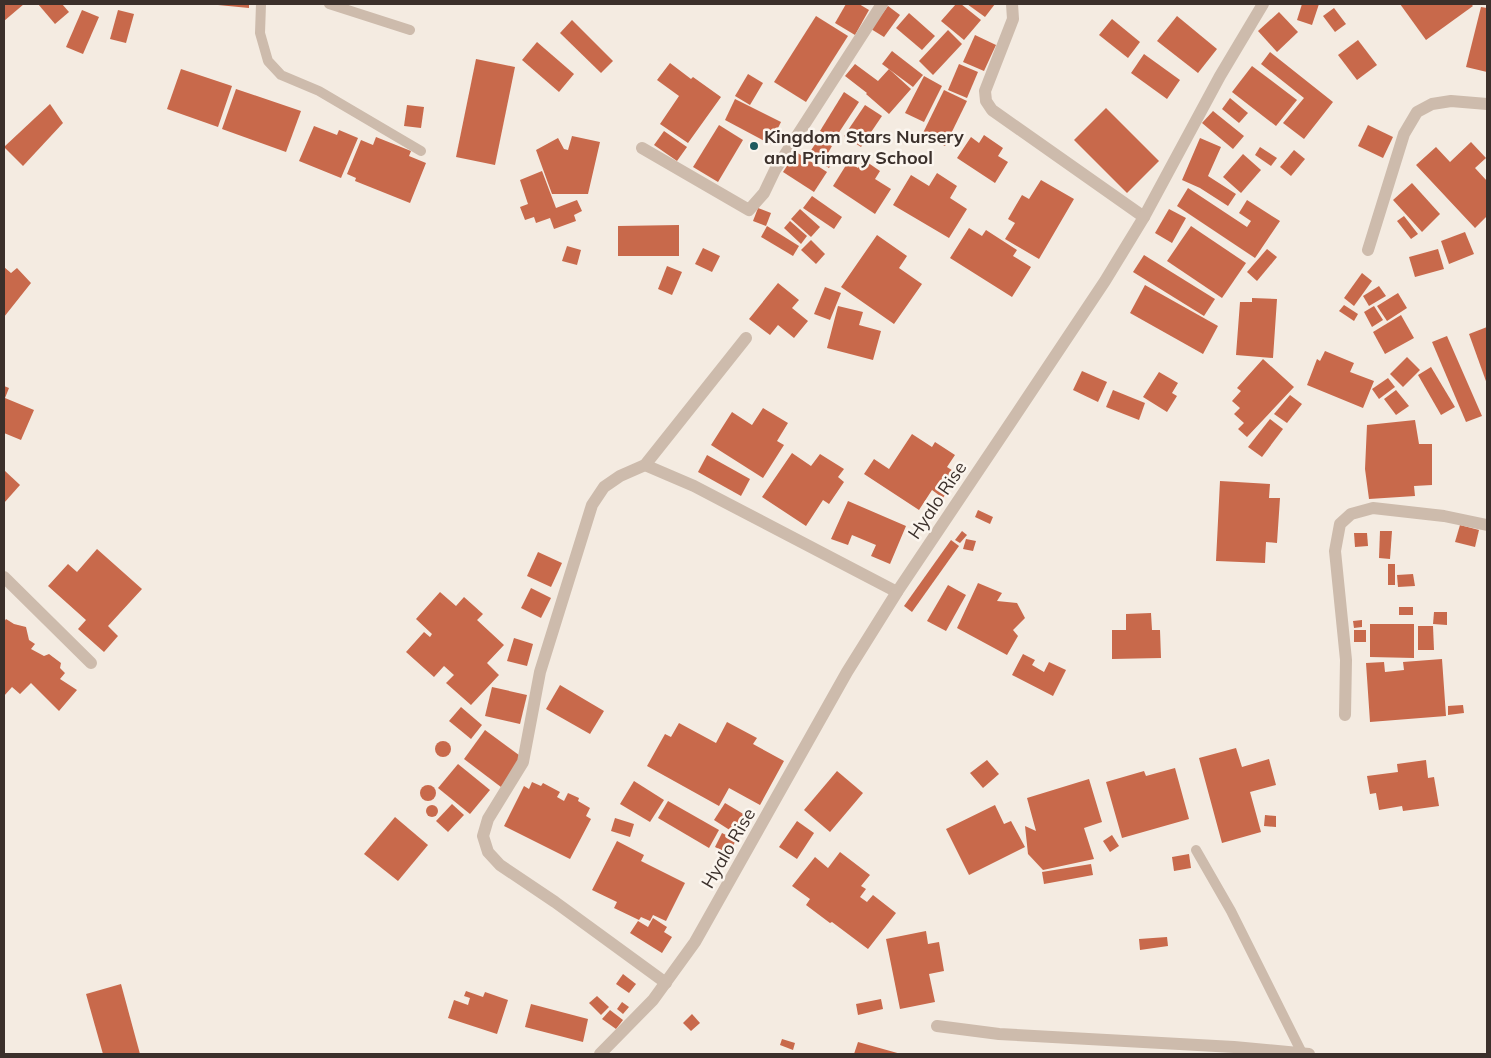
<svg xmlns="http://www.w3.org/2000/svg" width="1491" height="1058" font-family="Mulish,sans-serif">
  <style>
    .building { fill: #c8694b }
    .lines { fill: none; stroke-linecap: round; stroke-linejoin: round }
    .service { stroke: #cdbbac; stroke-width: 10 }
    .minor { stroke: #cdbbac; stroke-width: 12 }
    .poi-dot { fill: #1f5a5e; stroke: #fbf5ee; stroke-width: 2 }
    .labels { text-anchor: middle; dominant-baseline: central; stroke-width: 5; stroke-linejoin: round; paint-order: stroke }
    .poi-label { font-size: 18px; font-weight: bold; fill: #3b302b; stroke: #fbf5ee; text-anchor: start }
    .street-label { font-size: 18px; fill: #3b302b; stroke: #fbf5ee }
  </style>
  <rect width="100%" height="100%" fill="#f4ebe1"/>
  <g class="building">
    <polygon points="4,4 24,4 4,21"/>
    <polygon points="38,4 62,4 69,12 55,24"/>
    <polygon points="218,4 249,4 249,8 218,5"/>
    <polygon points="846,4 859,4 869,10 855,35 835,23"/>
    <polygon points="956,4 961,4 981,20 964,40 941,21"/>
    <polygon points="967,4 995,4 985,17"/>
    <polygon points="1302,4 1319,4 1312,25 1297,20"/>
    <polygon points="1400,4 1471,4 1473,6 1426,40"/>
    <polygon points="888,6 900,15 884,37 871,29"/>
    <polygon points="1481,7 1487,8 1487,72 1466,67"/>
    <polygon points="1334,8 1346,24 1335,32 1323,16"/>
    <polygon points="82,10 99,17 83,54 66,47"/>
    <polygon points="118,10 134,14 126,43 110,39"/>
    <polygon points="1279,12 1298,32 1277,52 1258,31"/>
    <polygon points="909,13 935,36 922,50 896,28"/>
    <polygon points="816,16 848,36 806,102 774,82"/>
    <polygon points="1177,16 1217,49 1198,73 1157,41"/>
    <polygon points="1112,19 1140,42 1128,58 1099,35"/>
    <polygon points="572,20 613,61 601,73 560,33"/>
    <polygon points="948,30 962,44 933,75 919,61"/>
    <polygon points="975,35 996,45 984,71 963,62"/>
    <polygon points="1358,40 1377,65 1357,80 1338,55"/>
    <polygon points="537,42 574,74 559,92 522,60"/>
    <polygon points="892,51 923,75 913,87 882,64"/>
    <polygon points="1270,52 1333,102 1304,139 1283,123 1304,98 1261,64"/>
    <polygon points="1144,54 1180,80 1167,99 1131,73"/>
    <polygon points="476,59 515,67 495,165 456,157"/>
    <polygon points="670,63 691,79 693,77 721,97 688,143 660,124 679,96 657,80"/>
    <polygon points="855,64 878,81 889,69 911,89 889,114 866,94 867,93 845,76"/>
    <polygon points="959,64 978,72 967,98 948,90"/>
    <polygon points="1252,66 1297,100 1276,126 1232,92"/>
    <polygon points="181,69 232,86 218,127 167,109"/>
    <polygon points="748,74 763,83 750,105 735,96"/>
    <polygon points="924,76 942,86 924,122 905,113"/>
    <polygon points="236,89 301,111 286,152 222,129"/>
    <polygon points="944,90 967,101 945,146 922,135"/>
    <polygon points="844,92 859,102 834,140 820,131"/>
    <polygon points="1230,98 1248,113 1239,123 1222,109"/>
    <polygon points="735,99 781,122 770,144 725,120"/>
    <polygon points="50,104 63,123 23,166 4,147"/>
    <polygon points="407,105 424,107 421,128 404,126"/>
    <polygon points="865,105 882,116 861,147 844,136"/>
    <polygon points="1106,108 1159,161 1127,193 1074,140"/>
    <polygon points="1213,111 1244,136 1233,149 1202,123"/>
    <polygon points="719,125 743,140 718,182 693,167"/>
    <polygon points="1368,125 1393,137 1383,158 1358,146"/>
    <polygon points="314,126 337,135 339,130 358,138 341,178 299,161"/>
    <polygon points="664,131 687,147 677,161 654,145"/>
    <polygon points="984,135 1003,148 998,156 1008,162 995,183 957,158 971,137 979,143"/>
    <polygon points="572,136 600,142 588,194 552,194 536,150 558,138 564,149 568,150"/>
    <polygon points="376,137 411,151 409,156 426,163 410,203 355,181 356,178 347,174 361,140 373,145"/>
    <polygon points="819,138 832,146 828,153 835,158 829,168 808,155"/>
    <polygon points="1200,138 1221,147 1208,176 1236,194 1228,206 1200,188 1182,180"/>
    <polygon points="1471,142 1486,158 1475,168 1487,181 1487,216 1475,228 1416,165 1436,147 1450,162"/>
    <polygon points="1260,147 1277,158 1271,166 1255,155"/>
    <polygon points="1294,150 1305,159 1291,176 1280,167"/>
    <polygon points="796,152 827,172 814,192 783,172"/>
    <polygon points="1243,154 1261,170 1241,193 1223,177"/>
    <polygon points="864,160 880,171 875,179 891,189 875,214 833,186 848,162 858,168"/>
    <polygon points="542,171 556,208 577,200 582,211 574,215 576,221 554,229 550,218 536,223 534,217 525,220 520,207 528,204 520,180"/>
    <polygon points="937,173 957,186 950,198 967,209 949,238 893,205 911,175 929,186"/>
    <polygon points="1041,180 1074,199 1039,259 1005,239 1015,223 1008,219 1022,195 1029,199"/>
    <polygon points="1412,183 1440,214 1422,232 1393,200"/>
    <polygon points="1188,188 1247,227 1251,221 1239,213 1247,200 1280,221 1255,258 1177,206"/>
    <polygon points="812,196 842,217 834,229 803,208"/>
    <polygon points="758,208 771,213 766,226 753,221"/>
    <polygon points="800,209 820,227 811,237 791,219"/>
    <polygon points="1169,209 1186,218 1172,243 1155,233"/>
    <polygon points="1404,216 1418,234 1411,239 1397,221"/>
    <polygon points="790,221 807,236 801,244 784,228"/>
    <polygon points="679,225 679,256 618,256 618,226"/>
    <polygon points="767,226 799,246 793,256 761,237"/>
    <polygon points="1191,226 1246,263 1222,298 1167,261"/>
    <polygon points="969,228 982,236 986,230 1017,250 1013,256 1031,267 1012,297 950,258"/>
    <polygon points="1465,232 1474,254 1449,264 1441,241"/>
    <polygon points="877,235 907,256 899,268 922,284 894,324 841,287"/>
    <polygon points="811,240 825,254 816,264 801,250"/>
    <polygon points="567,246 581,250 577,265 562,261"/>
    <polygon points="703,248 720,256 712,272 695,264"/>
    <polygon points="1267,249 1277,257 1257,281 1247,272"/>
    <polygon points="1438,249 1444,269 1415,277 1409,257"/>
    <polygon points="1144,255 1215,299 1204,316 1133,272"/>
    <polygon points="667,266 682,272 672,295 658,289"/>
    <polygon points="4,267 11,273 17,268 31,283 4,317"/>
    <polygon points="1362,273 1372,281 1354,306 1344,298"/>
    <polygon points="778,283 799,300 792,308 808,321 794,338 778,325 770,335 749,319"/>
    <polygon points="1145,285 1218,326 1203,354 1130,313"/>
    <polygon points="1379,286 1386,296 1369,306 1363,296"/>
    <polygon points="825,287 841,293 830,320 814,314"/>
    <polygon points="1398,293 1407,308 1387,321 1377,306"/>
    <polygon points="1252,298 1277,299 1273,358 1236,355 1240,302 1252,302"/>
    <polygon points="1344,305 1358,314 1354,321 1339,311"/>
    <polygon points="838,306 863,312 859,325 881,331 873,360 827,348"/>
    <polygon points="1374,306 1383,320 1372,327 1364,312"/>
    <polygon points="1401,315 1414,338 1385,354 1373,332"/>
    <polygon points="1487,327 1487,384 1469,334"/>
    <polygon points="1447,336 1482,416 1466,422 1432,342"/>
    <polygon points="1325,351 1354,363 1350,372 1374,381 1363,408 1307,385 1317,359 1320,361"/>
    <polygon points="1407,357 1420,370 1403,387 1390,374"/>
    <polygon points="1263,359 1294,387 1247,437 1238,429 1244,423 1234,414 1240,408 1232,401 1241,391 1237,388"/>
    <polygon points="1431,367 1455,407 1441,415 1418,375"/>
    <polygon points="1082,371 1107,382 1098,402 1073,390"/>
    <polygon points="1159,372 1178,383 1172,393 1177,396 1167,412 1143,397"/>
    <polygon points="1388,378 1395,387 1379,399 1372,389"/>
    <polygon points="4,386 9,388 5,398 34,410 21,440 4,433"/>
    <polygon points="1113,390 1145,403 1139,420 1106,407"/>
    <polygon points="1396,390 1409,406 1396,415 1384,399"/>
    <polygon points="1290,395 1302,404 1287,423 1274,414"/>
    <polygon points="763,408 788,423 777,441 784,445 763,478 711,445 732,412 752,425"/>
    <polygon points="1270,419 1283,429 1262,457 1248,447"/>
    <polygon points="1415,420 1419,444 1432,444 1432,485 1414,486 1415,496 1369,499 1365,469 1367,425"/>
    <polygon points="912,434 932,447 935,442 955,455 947,467 958,474 943,498 932,490 919,510 864,474 874,459 889,469"/>
    <polygon points="792,453 811,466 820,454 844,469 838,477 844,482 829,504 823,500 806,526 762,497"/>
    <polygon points="707,455 750,479 741,496 698,472"/>
    <polygon points="4,470 20,485 4,503"/>
    <polygon points="1220,481 1270,484 1269,498 1280,498 1277,543 1266,542 1265,563 1216,561"/>
    <polygon points="848,501 906,526 890,564 871,556 876,545 852,535 848,545 831,539"/>
    <polygon points="978,510 993,517 990,524 975,517"/>
    <polygon points="1460,525 1479,530 1475,547 1455,542"/>
    <polygon points="962,531 967,535 960,543 955,540"/>
    <polygon points="1380,531 1392,531 1390,559 1379,558"/>
    <polygon points="1354,533 1367,533 1368,546 1355,547"/>
    <polygon points="966,539 976,541 973,551 963,549"/>
    <polygon points="951,540 959,546 912,612 904,606"/>
    <polygon points="97,549 142,589 108,626 118,636 104,652 78,629 86,620 48,586 68,564 77,572"/>
    <polygon points="538,552 562,563 551,587 527,576"/>
    <rect x="1388" y="564" width="7" height="21"/>
    <polygon points="1413,574 1415,586 1398,587 1397,575"/>
    <polygon points="978,583 1002,593 997,601 1017,603 1025,618 1013,630 1018,636 1007,655 957,628"/>
    <polygon points="948,585 966,595 946,631 927,621"/>
    <polygon points="531,588 551,598 541,618 521,608"/>
    <polygon points="440,592 456,606 464,597 483,614 477,620 504,645 487,663 499,675 471,705 446,683 454,675 444,666 434,677 406,652 424,632 430,637 432,634 416,619"/>
    <rect x="1399" y="607" width="14" height="8"/>
    <polygon points="1434,612 1447,612 1447,625 1433,624"/>
    <polygon points="1151,613 1152,630 1160,630 1161,658 1112,659 1112,630 1126,630 1126,614"/>
    <polygon points="6,619 14,624 26,627 29,640 35,644 31,649 44,656 49,654 61,663 60,668 65,673 60,679 77,690 59,711 31,683 20,694 12,687 4,696 4,622"/>
    <polygon points="1362,620 1362,627 1354,628 1353,621"/>
    <polygon points="1370,624 1414,624 1414,658 1370,657"/>
    <polygon points="1418,626 1433,626 1434,650 1418,650"/>
    <rect x="1354" y="630" width="12" height="12"/>
    <polygon points="514,638 533,644 527,666 507,661"/>
    <polygon points="1023,654 1035,660 1032,665 1044,672 1049,662 1066,670 1053,696 1012,675"/>
    <polygon points="1442,659 1446,716 1370,722 1366,663 1384,662 1385,672 1404,670 1403,662"/>
    <polygon points="560,685 604,711 590,734 546,709"/>
    <polygon points="492,687 527,695 520,724 485,716"/>
    <polygon points="1463,705 1464,713 1448,715 1448,706"/>
    <polygon points="461,707 482,725 471,739 449,721"/>
    <polygon points="727,722 757,738 753,744 784,761 760,805 729,788 719,806 647,766 665,734 671,737 679,723 716,743"/>
    <polygon points="485,730 523,758 501,787 464,759"/>
    <circle cx="443" cy="749" r="8"/>
    <polygon points="1236,748 1242,767 1269,759 1276,785 1250,792 1261,832 1222,843 1199,758"/>
    <polygon points="987,760 999,774 983,788 970,773"/>
    <polygon points="1426,760 1428,778 1434,777 1439,806 1403,811 1402,806 1379,810 1376,793 1370,794 1367,776 1398,772 1397,764"/>
    <polygon points="458,764 490,790 470,814 438,788"/>
    <polygon points="1175,768 1189,819 1122,838 1106,782 1144,771 1146,776"/>
    <polygon points="837,771 863,793 830,832 804,810"/>
    <polygon points="1089,779 1102,822 1084,828 1094,859 1043,870 1028,854 1025,826 1036,831 1027,798"/>
    <polygon points="634,781 664,800 650,822 620,804"/>
    <polygon points="532,782 541,786 543,783 560,792 557,797 564,801 568,793 579,798 578,801 590,808 586,816 591,819 570,859 504,826 524,786 529,789"/>
    <circle cx="428" cy="793" r="8"/>
    <polygon points="668,801 719,830 709,848 658,818"/>
    <polygon points="725,803 750,818 739,836 714,820"/>
    <polygon points="452,804 464,815 448,832 436,821"/>
    <circle cx="432" cy="811" r="6"/>
    <polygon points="995,805 1004,824 1011,821 1025,847 969,875 946,829"/>
    <polygon points="1265,815 1276,816 1276,827 1264,826"/>
    <polygon points="395,817 428,845 398,881 364,854"/>
    <polygon points="615,818 634,824 630,837 611,831"/>
    <polygon points="797,821 814,833 797,859 779,847"/>
    <polygon points="722,833 736,840 729,854 715,847"/>
    <polygon points="1112,835 1119,846 1110,852 1103,841"/>
    <polygon points="617,841 644,855 641,861 685,883 666,921 653,915 650,921 641,917 639,920 614,908 617,902 592,890"/>
    <polygon points="840,852 870,875 861,886 866,889 860,897 867,902 873,895 896,913 868,949 832,922 830,923 806,905 810,899 792,886 815,857 828,868"/>
    <polygon points="1189,854 1191,868 1174,871 1172,857"/>
    <polygon points="1091,864 1093,875 1044,884 1042,872"/>
    <polygon points="653,918 667,927 664,932 672,937 662,953 630,933 638,921 648,927"/>
    <polygon points="926,931 928,944 939,942 944,971 929,974 935,1002 900,1009 886,939"/>
    <polygon points="1167,937 1168,946 1140,950 1139,939"/>
    <polygon points="623,974 636,984 629,993 616,984"/>
    <polygon points="121,984 140,1054 103,1054 86,994"/>
    <polygon points="466,991 483,997 485,992 508,1000 497,1034 448,1018 454,1000 468,1005 470,998 464,996"/>
    <polygon points="597,996 609,1007 601,1015 589,1003"/>
    <polygon points="881,999 883,1009 858,1015 856,1004"/>
    <polygon points="622,1002 629,1007 623,1014 617,1009"/>
    <polygon points="531,1004 588,1019 583,1042 525,1027"/>
    <polygon points="610,1010 623,1020 616,1029 602,1019"/>
    <polygon points="692,1014 700,1023 691,1031 683,1023"/>
    <polygon points="782,1039 795,1043 793,1050 780,1045"/>
    <polygon points="858,1042 901,1054 854,1054"/>
  </g>
  <g class="lines">
    <g class="service">
      <polyline points="261,4 260,33 268,61 281,75 319,91 421,151"/>
      <polyline points="329,4 410,30"/>
      <polyline points="1196,850 1231,911 1302,1053"/>
    </g>
    <g class="minor">
      <polyline points="1012,4 1013,19 985,91 986,101 992,110 1144,217"/>
      <polyline points="642,148 749,210 764,193 775,170 882,4"/>
      <polyline points="1368,250 1404,134 1417,112 1432,104 1451,101 1487,104"/>
      <polyline points="645,465 694,486 897,592"/>
      <polyline points="4,577 91,663"/>
      <polyline points="1345,715 1346,660 1335,551 1340,524 1351,514 1373,508 1444,516 1487,525"/>
      <polyline points="666,983 555,902 500,865 488,852 483,836 488,819 523,762 540,672 592,505 604,487 620,476 645,465 746,338"/>
      <polyline points="937,1026 999,1034 1234,1047 1309,1054"/>
      <polyline points="600,1054 653,1000 695,942 847,672 897,592 1017,413 1105,281 1144,217 1220,76 1263,4"/>
    </g>
  </g>
  <circle class="poi-dot" cx="754" cy="146" r="5"/>
  <g class="labels">
    <g class="poi-label">
      <text x="764" y="136">Kingdom Stars Nursery<tspan x="764" dy="21">and Primary School</tspan></text>
    </g>
    <g class="street-label">
      <text transform="translate(937 500) rotate(-56)">Hyalo Rise</text>
      <text transform="translate(728 848) rotate(-60)">Hyalo Rise</text>
    </g>
  </g>
  <rect width="1491" height="1058" fill="none" stroke="#3b302b" stroke-width="10"/>
</svg>
